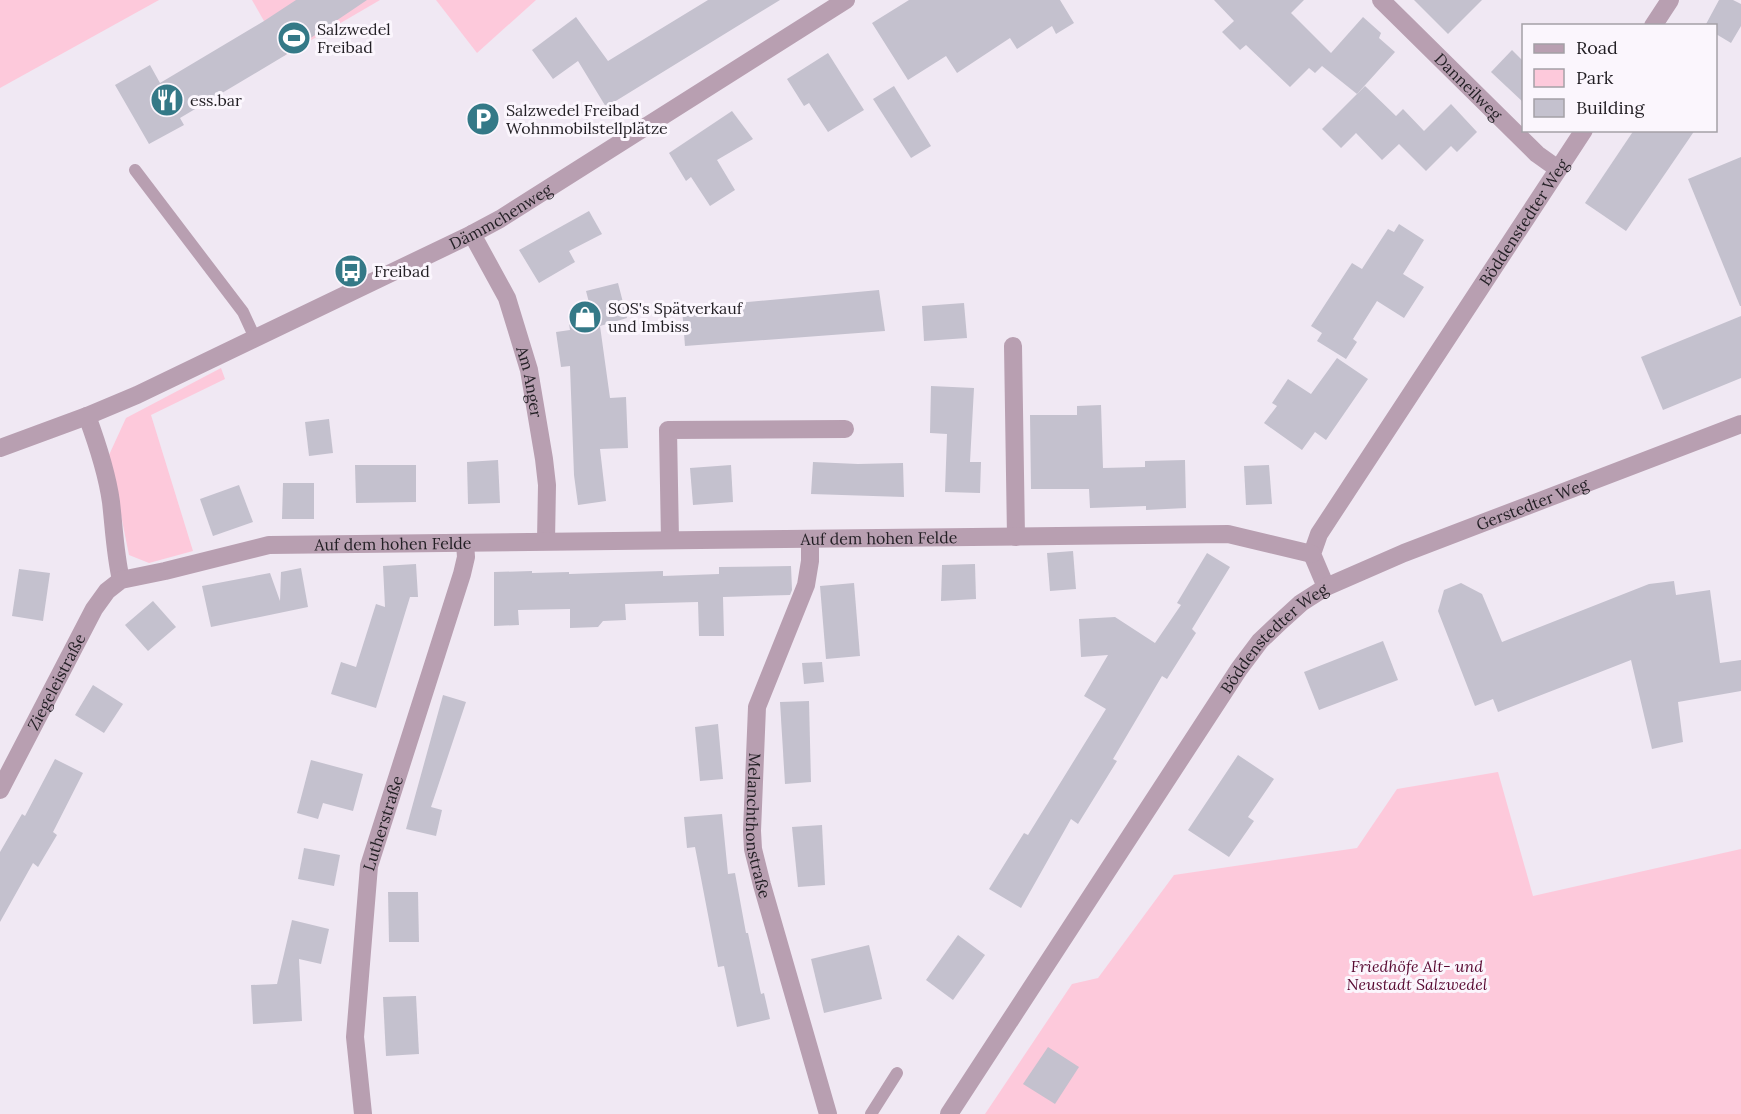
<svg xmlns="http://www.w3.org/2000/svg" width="1741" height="1114" font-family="Lora,serif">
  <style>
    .green { fill: #fdc9db }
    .building { fill: #c4c1ce }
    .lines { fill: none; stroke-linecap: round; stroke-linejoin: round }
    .service { stroke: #b89fb1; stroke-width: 12 }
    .minor { stroke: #b89fb1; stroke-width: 18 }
    .tertiary { stroke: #b89fb1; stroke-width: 18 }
    .labels { text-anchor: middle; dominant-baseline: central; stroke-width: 6; stroke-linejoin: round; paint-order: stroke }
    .poi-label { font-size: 16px; fill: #221f24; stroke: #fbf6fd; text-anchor: start }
    .street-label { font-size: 16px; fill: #221f24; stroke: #fbf6fd }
    .park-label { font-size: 16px; font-style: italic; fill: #580931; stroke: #fbf6fd }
  </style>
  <rect width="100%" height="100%" fill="#f0e8f3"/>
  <g class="green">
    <polygon points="0,0 159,0 0,88"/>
    <polygon points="252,0 380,0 284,56"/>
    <polygon points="436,0 536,0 477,53"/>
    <polygon points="221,368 225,379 151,415 193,551 149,563 129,555 109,455 126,418"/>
    <polygon points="1498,772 1533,896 1741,849 1741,1114 985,1114 1072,984 1098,978 1174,875 1357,848 1397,789"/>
  </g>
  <g class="building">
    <polygon points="296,0 367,0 284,56 180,118 184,125 149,144 115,85 150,65 160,83 264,21"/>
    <polygon points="708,0 780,0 606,107 578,61 553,79 532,50 576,17 608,61"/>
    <polygon points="909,0 1060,0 1074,23 1056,34 1052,26 1017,49 1010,38 957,73 946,56 908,80 872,23"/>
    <polygon points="1214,0 1304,0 1291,13 1331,53 1363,17 1381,33 1379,38 1395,52 1357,94 1322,66 1315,73 1309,68 1290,87 1246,45 1240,50 1222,32 1234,21"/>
    <polygon points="1414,0 1482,0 1448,34"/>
    <polygon points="1719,0 1733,0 1741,4 1741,26 1731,43 1716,34 1716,26 1705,26"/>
    <polygon points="1512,50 1524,62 1524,103 1491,72"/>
    <polygon points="828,53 864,110 828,132 809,103 804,106 787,79"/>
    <polygon points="894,86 931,146 911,158 873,99"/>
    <polygon points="1365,86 1396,116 1403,109 1424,131 1451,104 1477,132 1457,152 1451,146 1426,171 1399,144 1382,160 1356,133 1341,148 1322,129"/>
    <polygon points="732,111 753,139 717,160 735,190 710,206 691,177 686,181 669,153"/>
    <polygon points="1634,130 1695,130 1626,231 1585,203"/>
    <polygon points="1741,157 1741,306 1740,306 1688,179"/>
    <polygon points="589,211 602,234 569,251 575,262 539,283 519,250"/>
    <polygon points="1399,224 1424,240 1403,274 1424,287 1404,318 1377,301 1353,339 1357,342 1346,359 1317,341 1322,333 1311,326 1352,263 1362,269 1388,229 1394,232"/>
    <polygon points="618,283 627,318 600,326 610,398 626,397 628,448 600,449 606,501 578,505 574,475 570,366 561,367 556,332 570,330 568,317 592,314 586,291"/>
    <polygon points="879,290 885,331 685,346 682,308"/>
    <polygon points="964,303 967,338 924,341 922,306"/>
    <polygon points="1741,316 1741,378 1663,410 1641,357"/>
    <polygon points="1337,358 1368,379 1326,440 1315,432 1302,450 1264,423 1277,406 1272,403 1288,379 1311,394"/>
    <polygon points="931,386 974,388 970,462 981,462 980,493 945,492 947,434 930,433"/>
    <polygon points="1101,405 1103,468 1145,467 1145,461 1185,460 1186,508 1146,510 1146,506 1090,508 1089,489 1031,489 1030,415 1077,415 1077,406"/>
    <polygon points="329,419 333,453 309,456 305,422"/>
    <polygon points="498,460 500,503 468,504 467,462"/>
    <polygon points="813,462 858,464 903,463 904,497 811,494"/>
    <polygon points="355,465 416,465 416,502 356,503"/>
    <polygon points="731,465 733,502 693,505 690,468"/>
    <polygon points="1269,465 1272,504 1246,505 1244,466"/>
    <polygon points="283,483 314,483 314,519 282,519"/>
    <polygon points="239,485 253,522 213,536 200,499"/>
    <polygon points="1073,551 1076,589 1050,591 1047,553"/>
    <polygon points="1207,553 1230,567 1192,629 1196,633 1167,679 1162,676 1113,759 1117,761 1078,824 1071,819 1021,908 989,889 1024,833 1028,835 1106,709 1084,696 1108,655 1081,657 1079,619 1115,617 1155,643 1181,605 1177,603"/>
    <polygon points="416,564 418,597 410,597 376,708 331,694 341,662 356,667 376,604 385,607 383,566"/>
    <polygon points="975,564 976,599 941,601 942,565"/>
    <polygon points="791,566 792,590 790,595 723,597 724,636 699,636 698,602 625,604 626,620 603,621 598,627 570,628 570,609 518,610 519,625 494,626 494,572 532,571 532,573 569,572 569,574 663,571 663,576 719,574 719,567"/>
    <polygon points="301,568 308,607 211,627 202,586 270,573 280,601 281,572"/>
    <polygon points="19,569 50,573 43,621 12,616"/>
    <polygon points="1674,581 1676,595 1710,590 1720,663 1741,660 1741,691 1678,702 1683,742 1652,749 1631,660 1498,712 1493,699 1475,706 1438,611 1444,590 1461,583 1482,594 1502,642 1649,584"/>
    <polygon points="854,583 860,656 826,659 820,586"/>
    <polygon points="153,601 176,627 148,651 125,625"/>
    <polygon points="1383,641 1398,680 1319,710 1304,672"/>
    <polygon points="822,662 824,682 804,684 802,663"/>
    <polygon points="93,685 123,704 104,733 75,715"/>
    <polygon points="443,695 466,702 431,807 442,810 436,836 406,829"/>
    <polygon points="809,701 811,782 785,784 780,702"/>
    <polygon points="718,724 723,779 700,781 695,727"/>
    <polygon points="1238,755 1274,779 1248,817 1254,821 1229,857 1188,830"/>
    <polygon points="55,759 83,773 53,832 57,835 38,867 33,863 0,922 0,852 22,814 25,816"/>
    <polygon points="311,760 363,774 353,811 323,803 318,819 297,813"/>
    <polygon points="722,814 728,874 735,873 746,933 748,933 761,994 764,993 770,1019 737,1027 724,966 718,967 695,847 687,848 684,817"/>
    <polygon points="822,825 825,885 798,887 792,827"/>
    <polygon points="304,848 340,855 334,886 298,879"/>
    <polygon points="388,892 418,892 419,942 389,942"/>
    <polygon points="292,920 329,929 321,964 299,959 302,1021 253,1024 251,985 277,984"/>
    <polygon points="958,935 985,955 953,1000 926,980"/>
    <polygon points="869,945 882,999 824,1013 811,959"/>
    <polygon points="416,996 419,1054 386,1056 383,997"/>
    <polygon points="1048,1047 1079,1067 1055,1104 1023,1084"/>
  </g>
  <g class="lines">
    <g class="service">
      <polyline points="135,170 243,312 255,338"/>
      <polyline points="871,1114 897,1073"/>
    </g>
    <g class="minor">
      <path id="s1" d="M1381 0 1537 154 1558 169"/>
      <polyline points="1653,26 1670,0"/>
      <path id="s2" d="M472 234 507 298 529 370 544 459 547 485 546 541"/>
      <polyline points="1013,346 1016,537"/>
      <path d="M87 416C97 443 107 473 111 502 114 528 115 554 121 580"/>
      <path id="s3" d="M0 448 87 416 137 395 472 234 500 219 846 0"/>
      <path id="s4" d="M810 539V561L806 585 757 707 752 831 753 849 762 885 828 1114"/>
      <polyline points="670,540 668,430 845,429"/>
      <path id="s5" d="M1326 587 1312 554 1319 534 1584 130"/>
      <path id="s6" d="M0 790 94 609 107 591 121 580 165 571 269 545 1228 534 1312 554"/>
      <path id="s7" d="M363 1114 355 1037 369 866 462 574 466 557 465 543"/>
    </g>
    <path class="tertiary" id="s8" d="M949 1114 1239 669 1260 641 1279 623 1301 603 1326 587 1404 553 1741 424"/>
  </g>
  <defs>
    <g id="stadium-disc" transform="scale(1.725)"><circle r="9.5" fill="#347987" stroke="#fbf6fd"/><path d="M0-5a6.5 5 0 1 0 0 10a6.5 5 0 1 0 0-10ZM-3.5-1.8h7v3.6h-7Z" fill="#fff"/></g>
    <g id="restaurant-disc" transform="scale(1.725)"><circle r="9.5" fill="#347987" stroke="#fbf6fd"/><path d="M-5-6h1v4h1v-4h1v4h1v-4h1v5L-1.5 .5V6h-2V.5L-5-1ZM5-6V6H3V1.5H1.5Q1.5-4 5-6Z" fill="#fff"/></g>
    <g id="parking-disc" transform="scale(1.725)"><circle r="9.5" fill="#347987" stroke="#fbf6fd"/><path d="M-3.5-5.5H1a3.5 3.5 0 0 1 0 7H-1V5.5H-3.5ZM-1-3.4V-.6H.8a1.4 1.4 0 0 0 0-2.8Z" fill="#fff"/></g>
    <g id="bus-disc" transform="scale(1.725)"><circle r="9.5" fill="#347987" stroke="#fbf6fd"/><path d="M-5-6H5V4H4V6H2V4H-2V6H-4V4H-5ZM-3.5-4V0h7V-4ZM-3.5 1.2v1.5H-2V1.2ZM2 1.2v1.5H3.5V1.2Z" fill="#fff"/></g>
    <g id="shop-disc" transform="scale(1.725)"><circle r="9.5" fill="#347987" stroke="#fbf6fd"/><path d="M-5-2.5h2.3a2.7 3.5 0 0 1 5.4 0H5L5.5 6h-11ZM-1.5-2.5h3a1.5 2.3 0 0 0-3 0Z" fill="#fff"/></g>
  </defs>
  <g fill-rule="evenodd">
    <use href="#stadium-disc" x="294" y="38"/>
    <use href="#restaurant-disc" x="167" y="100"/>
    <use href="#parking-disc" x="483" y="119"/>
    <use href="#bus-disc" x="351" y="271"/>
    <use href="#shop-disc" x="585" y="317"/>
  </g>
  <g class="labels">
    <g class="poi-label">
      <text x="317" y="29">Salzwedel<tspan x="317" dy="18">Freibad</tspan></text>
      <text x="190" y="100">ess.bar</text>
      <text x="506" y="110">Salzwedel Freibad<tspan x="506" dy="18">Wohnmobilstellplätze</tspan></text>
      <text x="374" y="271">Freibad</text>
      <text x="608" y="308">SOS's Spätverkauf<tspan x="608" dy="18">und Imbiss</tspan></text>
    </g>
    <g class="street-label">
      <text stroke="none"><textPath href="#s1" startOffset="123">Danneilweg</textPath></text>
      <text stroke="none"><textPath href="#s3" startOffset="552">Dämmchenweg</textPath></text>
      <text stroke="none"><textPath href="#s5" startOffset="430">Böddenstedter Weg</textPath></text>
      <text stroke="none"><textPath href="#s2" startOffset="160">Am Anger</textPath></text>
      <text stroke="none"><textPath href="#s8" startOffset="874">Gerstedter Weg</textPath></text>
      <text stroke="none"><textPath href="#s6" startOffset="1006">Auf dem hohen Felde</textPath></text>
      <text stroke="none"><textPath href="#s6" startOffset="520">Auf dem hohen Felde</textPath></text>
      <text stroke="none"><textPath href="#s8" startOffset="578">Böddenstedter Weg</textPath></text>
      <text stroke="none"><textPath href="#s6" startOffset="122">Ziegeleistraße</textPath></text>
      <text stroke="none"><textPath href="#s7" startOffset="294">Lutherstraße</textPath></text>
      <text stroke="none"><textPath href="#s4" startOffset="297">Melanchthonstraße</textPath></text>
    </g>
    <g class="park-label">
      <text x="1417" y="966">Friedhöfe Alt- und<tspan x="1417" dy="18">Neustadt Salzwedel</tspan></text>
    </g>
  </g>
  <rect x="1522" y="24" width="195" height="108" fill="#fbf6fd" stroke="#a4a0a6" stroke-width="1.5"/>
  <rect x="1534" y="44" width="30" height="9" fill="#b89fb1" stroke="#a4a0a6" stroke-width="1.5"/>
  <text x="1576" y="54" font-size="18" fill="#221f24">Road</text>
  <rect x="1534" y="69" width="30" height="18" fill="#fdc9db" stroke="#a4a0a6" stroke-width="1.5"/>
  <text x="1576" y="84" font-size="18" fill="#221f24">Park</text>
  <rect x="1534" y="99" width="30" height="18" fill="#c4c1ce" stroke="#a4a0a6" stroke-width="1.5"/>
  <text x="1576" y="114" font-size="18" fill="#221f24">Building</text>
</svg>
